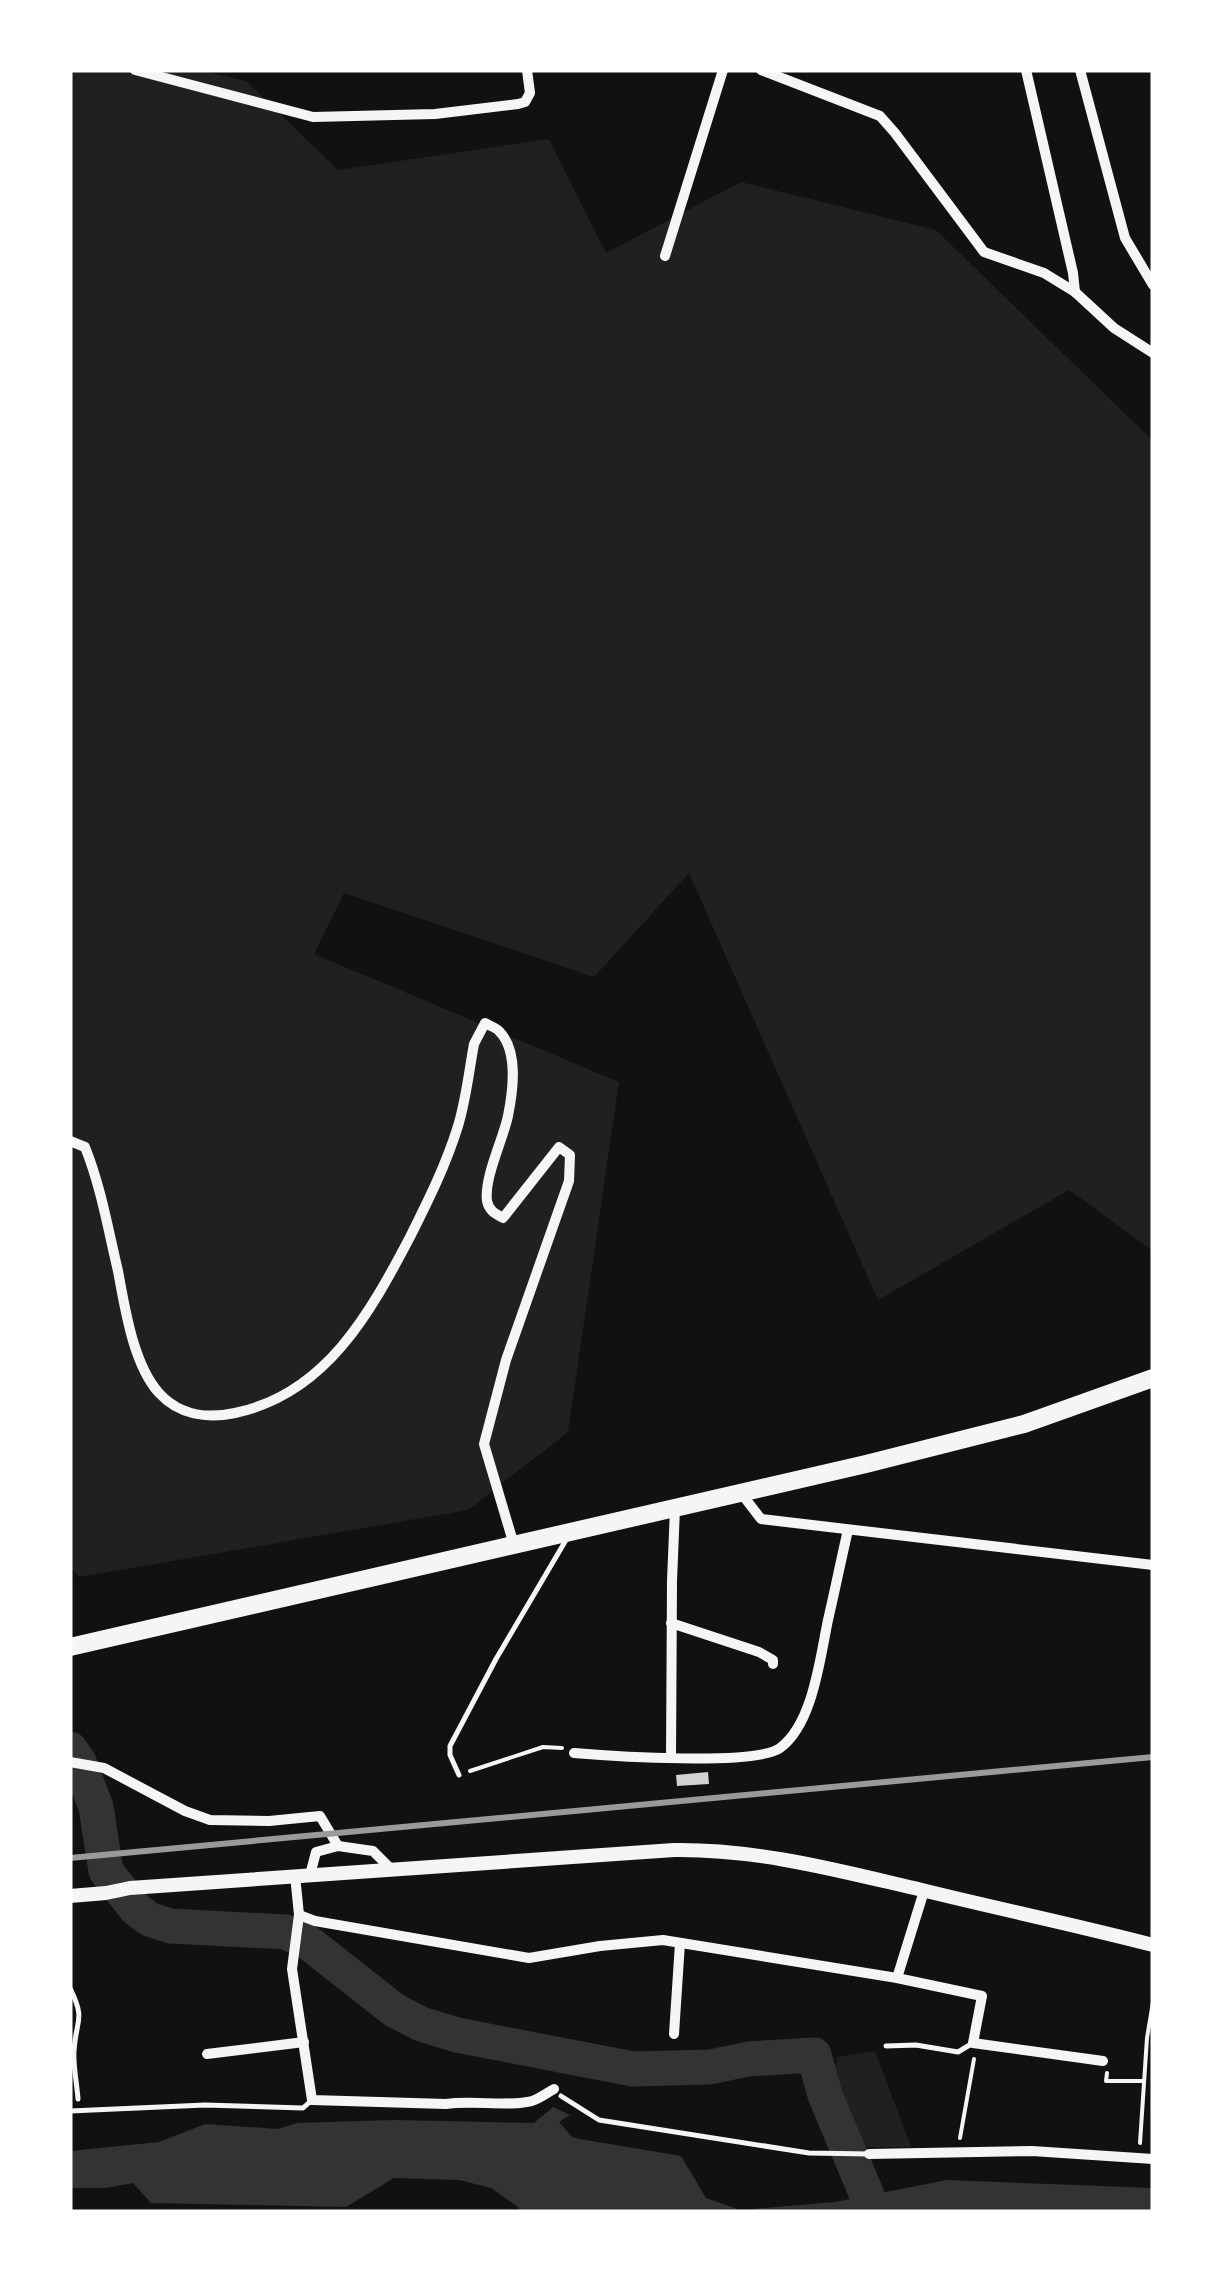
<svg xmlns="http://www.w3.org/2000/svg" width="1223" height="2282" font-family="'Space Grotesk',sans-serif">
  <style>
    .green { fill: #202020 }
    .water { fill: #333 }
    .lines { fill: none; stroke-linecap: round; stroke-linejoin: round }
    .river { stroke: #333; stroke-width: 35 }
    .building { fill: #d3d3d3 }
    .path { stroke: #f5f5f5; stroke-width: 4 }
    .service { stroke: #f5f5f5; stroke-width: 5 }
    .minor { stroke: #f5f5f5; stroke-width: 10 }
    .secondary { stroke: #f5f5f5; stroke-width: 14 }
    .trunk { stroke: #f5f5f5; stroke-width: 18 }
    .rail { stroke: #9a9a9a; stroke-width: 6 }
  </style>
  <rect width="100%" height="100%" fill="#111"/>
  <g class="green">
    <polygon points="70,70 198,70 246,81 338,170 549,139 606,253 741,182 936,230 1153,441 1153,1251 1069,1190 878,1300 689,873 594,977 344,893 314,954 619,1082 568,1432 468,1510 80,1577 70,1568"/>
    <polygon points="875,2051 911,2147 866,2147 834,2090 837,2057"/>
  </g>
  <polygon class="water" points="553,2107 570,2115 559,2122 572,2137 580,2139 681,2156 706,2198 740,2210 835,2202 947,2180 1153,2188 1153,2212 521,2212 518,2207 491,2188 459,2180 394,2178 346,2207 151,2203 133,2183 106,2188 70,2188 70,2151 159,2142 205,2124 278,2129 297,2123 394,2120 534,2123"/>
  <g class="lines">
    <polyline class="river" points="70,1749 79,1762 96,1807 106,1871 136,1909 149,1919 170,1926 286,1932 309,1943 394,2010 421,2024 457,2035 633,2069 710,2067 748,2059 814,2055 825,2095 874,2212"/>
  </g>
  <polygon class="building" points="708,1772 709,1784 677,1786 676,1775"/>
  <g class="lines">
    <g class="path">
      <polyline points="470,1771 543,1747 562,1748"/>
      <polyline points="1107,2073 1106,2081 1143,2081"/>
      <polyline points="960,2138 974,2059"/>
      <polyline points="1140,2143 1147,2038 1153,2002"/>
    </g>
    <g class="service">
      <polyline points="459,1775 450,1755 450,1746 496,1659 566,1540"/>
      <path d="M70 1988C86 2021 76 2018 74 2051 73 2066 77 2084 78 2099"/>
      <polyline points="886,2046 916,2045 958,2052 973,2043"/>
      <polyline points="561,2096 599,2120 809,2153 869,2154"/>
      <polyline points="70,2111 205,2105 303,2108 312,2100"/>
    </g>
    <g class="minor">
      <polyline points="135,70 313,117 435,114 518,104 525,102 530,93 527,70"/>
      <polyline points="761,70 880,116 895,133 984,252 1044,273 1075,292 1114,328 1153,353"/>
      <polyline points="1026,70 1073,273 1075,292"/>
      <polyline points="1080,70 1125,238 1153,285"/>
      <polyline points="665,256 723,70"/>
      <path d="M70 1141 85 1147C101 1187 108 1229 118 1271 125 1308 133 1364 159 1393 179 1415 207 1419 235 1413 326 1394 370 1313 410 1237 428 1201 446 1165 458 1126 466 1100 469 1071 474 1044L485 1023C488 1025 497 1028 499 1031 519 1051 513 1091 508 1116 503 1140 484 1177 487 1201 489 1211 496 1214 503 1218L559 1147 570 1155 569 1181 506 1360 484 1444 514 1545"/>
      <polyline points="741,1493 761,1519 1153,1565"/>
      <polyline points="671,1623 759,1652 773,1660 773,1664"/>
      <path d="M574 1753C610 1756 756 1766 780 1748 813 1724 820 1658 828 1620 835 1590 841 1560 848 1530"/>
      <polyline points="671,1758 672,1581 675,1508"/>
      <polyline points="70,1762 104,1768 185,1811 210,1820 269,1821 320,1816 338,1846"/>
      <path d="M295 1875 299 1915 292 1969 312 2100 446 2104C472 2100 511 2107 532 2101 539 2099 547 2093 554 2089"/>
      <polyline points="310,1875 316,1852 338,1846 373,1851 391,1869"/>
      <polyline points="299,1915 315,1921 529,1958 600,1946 663,1940 897,1978 982,1996 973,2043 1103,2061"/>
      <polyline points="897,1978 924,1891"/>
      <polyline points="674,2034 680,1943"/>
      <polyline points="207,2054 304,2042"/>
      <polyline points="869,2154 1032,2151 1153,2159"/>
    </g>
    <path class="secondary" d="M70 1896 106 1893 130 1888 674 1850C760 1849 840 1871 922 1890 999 1909 1076 1925 1153 1945"/>
    <polyline class="trunk" points="70,1647 866,1464 1024,1424 1153,1378"/>
    <polyline class="rail" points="70,1858 1153,1757"/>
  </g>
  <rect width="1223" height="2282" fill="none" stroke="#ffffff" stroke-width="145"/>
</svg>
